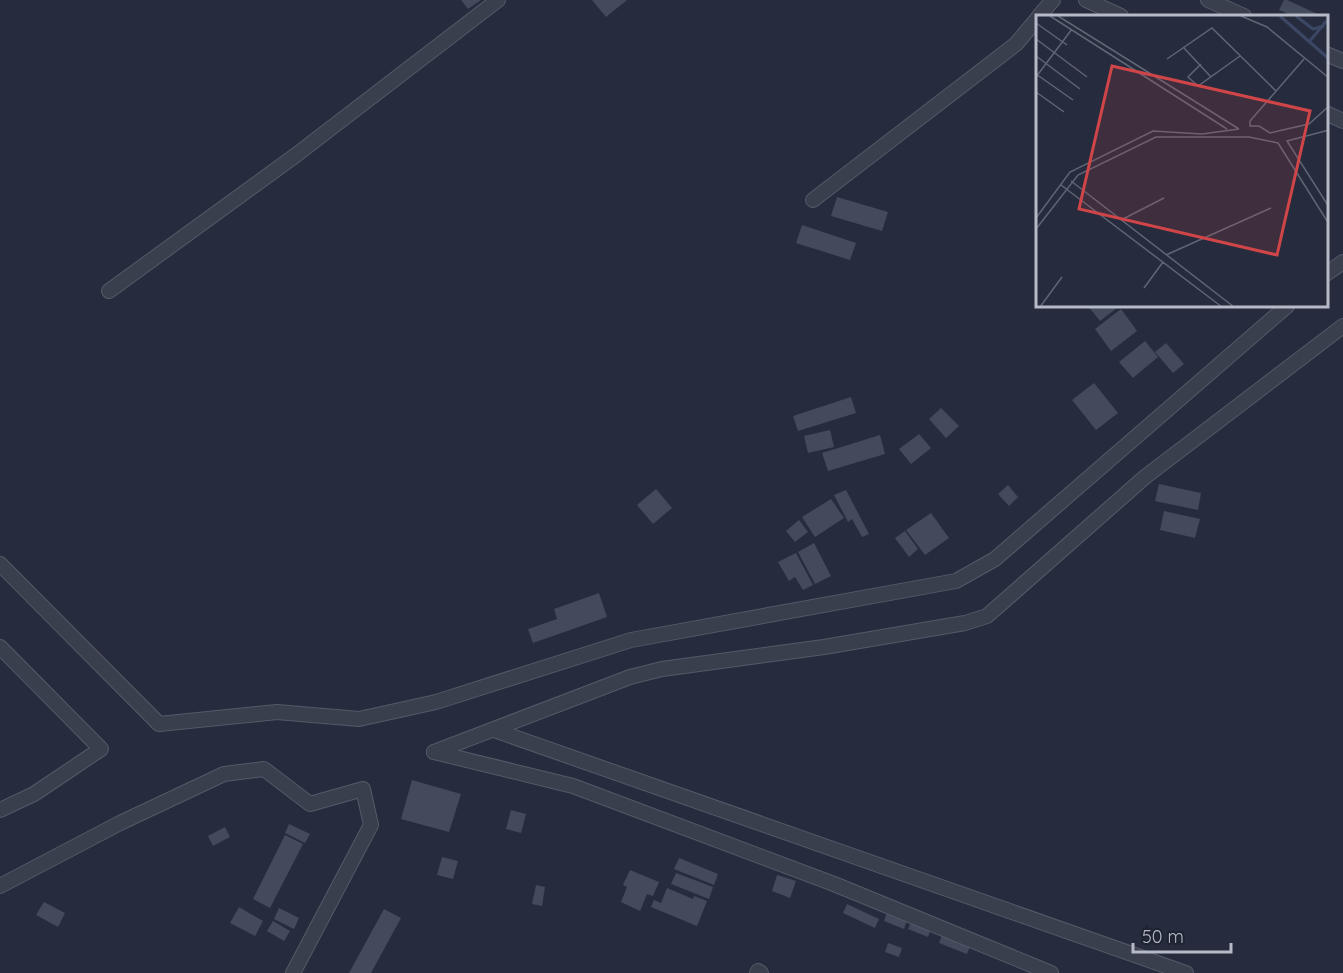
<svg xmlns="http://www.w3.org/2000/svg" width="1343" height="973" font-family="Quicksand,sans-serif">
  <style>
    .building { fill: #424a5c }
    .lines { fill: none; stroke-linecap: round; stroke-linejoin: round }
    .minor-casing { stroke: #545a68; stroke-width: 16 }
    .minor { stroke: #393f4d; stroke-width: 14 }
    .inset-river { fill: none; stroke: #3c4765; stroke-width: 3 }
    .inset-road { fill: none; stroke: #606575; stroke-width: 1.5 }
    .view { fill: #d04548; fill-opacity: 0.15; stroke: #d04548; stroke-width: 3 }
    .inset-edge { fill: none; stroke: #b6bac8; stroke-width: 3 }
  </style>
  <rect width="100%" height="100%" fill="#262c3d"/>
  <g class="building">
    <polygon points="461,0 481,0 468,9"/>
    <polygon points="592,0 627,0 606,17"/>
    <polygon points="1284,0 1287,0 1322,16 1293,16 1279,10"/>
    <polygon points="837,197 888,212 882,231 831,216"/>
    <polygon points="802,225 856,243 850,260 796,243"/>
    <polygon points="1088,306 1116,306 1117,308 1100,321"/>
    <polygon points="1121,309 1137,331 1111,351 1095,329"/>
    <polygon points="1145,341 1158,357 1133,378 1119,362"/>
    <polygon points="1166,343 1184,364 1173,373 1155,352"/>
    <polygon points="1094,383 1118,413 1096,430 1072,400"/>
    <polygon points="851,397 856,413 798,431 793,416"/>
    <polygon points="941,408 959,426 946,438 929,419"/>
    <polygon points="830,430 834,447 808,453 804,436"/>
    <polygon points="919,434 931,448 911,464 899,449"/>
    <polygon points="880,435 885,454 828,471 822,453"/>
    <polygon points="1159,484 1201,493 1198,510 1155,501"/>
    <polygon points="1008,485 1018,497 1009,506 998,494"/>
    <polygon points="656,489 672,508 653,524 637,505"/>
    <polygon points="846,490 869,534 862,537 852,519 848,522 834,495"/>
    <polygon points="831,499 844,518 815,537 802,517"/>
    <polygon points="1164,511 1200,519 1195,538 1160,530"/>
    <polygon points="931,513 949,538 925,555 906,530"/>
    <polygon points="799,520 808,532 795,542 786,531"/>
    <polygon points="905,531 918,549 909,557 895,538"/>
    <polygon points="814,543 831,576 815,584 798,552"/>
    <polygon points="796,553 813,585 803,590 795,577 789,581 778,562"/>
    <polygon points="599,593 607,617 533,643 528,629 557,619 554,609"/>
    <polygon points="412,780 461,794 449,832 401,819"/>
    <polygon points="511,810 526,814 521,833 506,829"/>
    <polygon points="289,824 310,834 305,843 285,833"/>
    <polygon points="225,827 230,837 213,846 208,836"/>
    <polygon points="285,835 303,844 270,908 253,899"/>
    <polygon points="442,857 458,861 453,879 437,875"/>
    <polygon points="679,858 718,874 714,885 674,869"/>
    <polygon points="630,870 659,882 653,896 647,894 640,911 621,902 627,887 623,885"/>
    <polygon points="676,873 713,887 709,899 671,884"/>
    <polygon points="777,875 796,881 790,898 772,891"/>
    <polygon points="536,885 545,887 542,906 532,904"/>
    <polygon points="667,888 693,899 694,896 707,901 697,926 651,907 654,900 661,903"/>
    <polygon points="44,902 65,913 58,927 36,915"/>
    <polygon points="847,904 879,919 875,928 843,913"/>
    <polygon points="239,907 263,921 255,936 230,923"/>
    <polygon points="279,908 299,918 294,929 274,919"/>
    <polygon points="384,909 401,918 371,973 349,973"/>
    <polygon points="887,913 907,920 904,929 884,921"/>
    <polygon points="273,921 290,931 284,941 267,931"/>
    <polygon points="911,922 931,929 928,937 908,929"/>
    <polygon points="943,933 971,944 967,954 939,943"/>
    <polygon points="888,943 902,948 899,957 885,952"/>
  </g>
  <g class="lines">
    <g class="minor-casing">
      <g id="minor">
        <polyline points="1086,0 1121,16"/>
        <polyline points="1208,0 1244,16"/>
        <polyline points="1039,16 1053,0"/>
        <polyline points="1326,54 1343,61"/>
        <polyline points="1326,113 1343,121"/>
        <polyline points="813,200 1016,44 1037,19"/>
        <polyline points="1326,274 1343,262"/>
        <polyline points="109,291 296,155 498,0"/>
        <polyline points="0,564 159,724 277,712 359,719 436,702 631,640 956,581 995,559 1287,306"/>
        <polyline points="0,647 101,749 34,794 0,810"/>
        <polyline points="494,730 1186,973"/>
        <polyline points="434,752 630,677 662,669 824,647 965,623 987,616 1145,477 1343,326"/>
        <polyline points="434,752 573,786 834,884 1051,973"/>
        <polyline points="0,886 120,823 224,774 264,769 310,804 363,789 371,825 293,973"/>
        <polyline points="757,973 758,971 761,973"/>
      </g>
    </g>
    <use href="#minor" class="minor"/>
  </g>
  <g transform="translate(1036 15)">
    <rect width="292" height="292" fill="#262c3d"/>
    <path class="inset-river" d="M244 1 293 44M260 1 277 14 288 11M273 27 293 3"/>
    <path class="inset-road" d="M14 1 191 114M22 1 203 114M205 1 231 12 293 63M0 8 31 30M0 24 51 62M148 33 175 62M0 41 44 74M131 44 176 13 240 76M268 44 214 106V111H223L234 118 251 114 273 109 293 91M165 49 152 62 162 71 204 41M0 59 37 85M0 62 36 14M0 77 28 97M293 115 251 126 293 192M35 166 198 292M25 170 186 292M0 203 34 157 117 116 166 119 203 114M85 205 128 183M0 214 42 160 120 122H213L242 128 293 209M130 240 235 193M108 273 127 247M4 292 26 262"/>
    <path class="view" d="M76 51 274 96 241 240 43 194Z"/>
    <rect width="292" height="292" class="inset-edge"/>
  </g>
  <path d="M1133 943v9h98v-9" fill="none" stroke="#b6bac8" stroke-width="3"/>
  <text x="1142" y="943" font-size="18" fill="#b6bac8" stroke="#1e2432" stroke-width="4.5" paint-order="stroke">50 m</text>
</svg>
